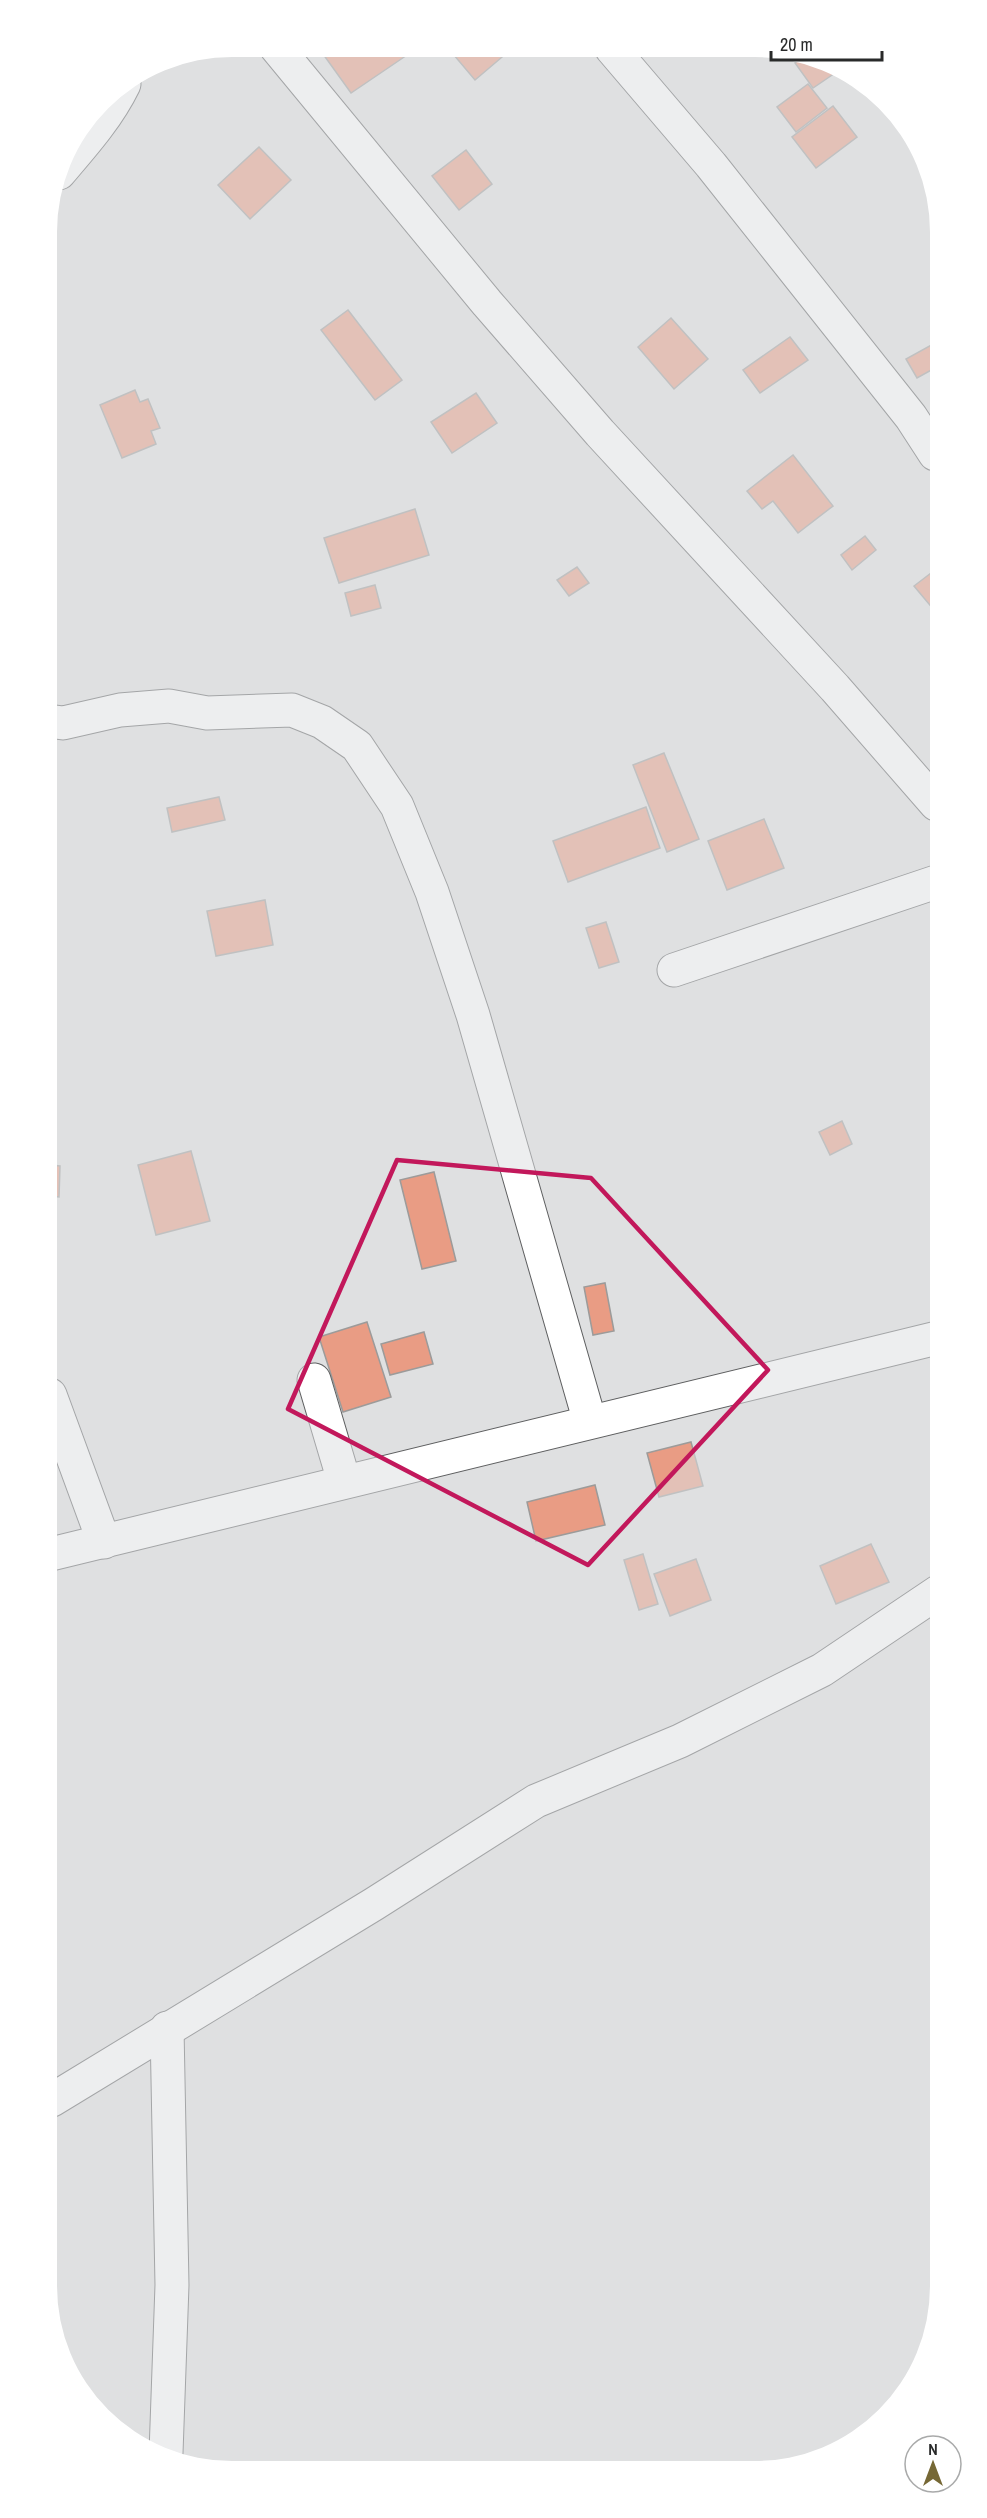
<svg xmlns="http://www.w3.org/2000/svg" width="987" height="2518" font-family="'Archivo Narrow',sans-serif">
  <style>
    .building { fill: #e99c84; stroke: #9c9b9a; stroke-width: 1.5 }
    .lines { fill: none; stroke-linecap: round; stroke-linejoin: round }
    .minor-casing { stroke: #5e5f60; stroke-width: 35 }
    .minor { stroke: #fff; stroke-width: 33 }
    .marked { fill: none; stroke: #c2185b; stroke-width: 4.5; stroke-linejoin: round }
  </style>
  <rect width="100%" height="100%" fill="#dfe0e1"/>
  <g class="building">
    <polygon points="318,47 410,48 413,51 351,93"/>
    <polygon points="448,48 505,48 508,52 475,80"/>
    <polygon points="806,55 838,66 841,69 813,88 795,63"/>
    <polygon points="808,84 827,108 796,132 777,107"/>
    <polygon points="833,106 857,137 816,168 792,137"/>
    <polygon points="259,147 291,180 250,219 218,185"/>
    <polygon points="466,150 492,184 459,210 432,176"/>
    <polygon points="348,310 402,380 375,400 321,330"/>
    <polygon points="671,318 708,359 674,389 638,347"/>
    <polygon points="790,337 808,360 760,393 743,370"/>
    <polygon points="935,343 935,368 917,378 906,359"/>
    <polygon points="135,390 140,402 148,399 160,428 151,431 156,444 122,458 100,405"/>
    <polygon points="476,393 497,423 452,453 431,422"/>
    <polygon points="793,455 833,506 798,533 773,501 762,509 747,491"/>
    <polygon points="415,509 429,555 339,583 324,538"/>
    <polygon points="865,536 876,550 852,570 841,555"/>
    <polygon points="577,567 589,583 569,596 557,580"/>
    <polygon points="935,570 935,609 934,610 914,586"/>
    <polygon points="375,585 381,608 351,616 345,593"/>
    <polygon points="664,753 699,839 667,852 633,765"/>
    <polygon points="219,797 225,820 172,832 167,808"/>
    <polygon points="646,807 660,848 568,882 553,841"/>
    <polygon points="764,819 784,868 727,890 708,841"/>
    <polygon points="265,900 273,945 216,956 207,911"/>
    <polygon points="606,922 619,962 599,968 586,928"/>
    <polygon points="842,1121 852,1144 830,1155 819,1132"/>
    <polygon points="191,1151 210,1221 156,1235 138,1165"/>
    <polygon points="50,1165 60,1166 59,1197 50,1196"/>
    <polygon points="434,1172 456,1261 422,1269 400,1180"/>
    <polygon points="605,1283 614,1331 593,1335 584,1287"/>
    <polygon points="367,1322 391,1397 343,1412 319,1337"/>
    <polygon points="424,1332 433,1364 390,1375 381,1344"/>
    <polygon points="691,1442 703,1486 659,1497 647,1453"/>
    <polygon points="595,1485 605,1525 536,1541 527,1502"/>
    <polygon points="871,1544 889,1582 836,1604 820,1566"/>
    <polygon points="643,1554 658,1604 639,1610 624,1560"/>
    <polygon points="696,1559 711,1600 670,1616 654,1574"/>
  </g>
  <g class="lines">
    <g class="minor-casing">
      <g id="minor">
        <polyline points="276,47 487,303 600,433 835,688 936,804"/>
        <polyline points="612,49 711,165 911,417 935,454"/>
        <path d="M59 173C83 145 108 117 124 84"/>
        <polyline points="48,721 63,723 120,710 169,706 207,713 292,710 322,722 357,746 397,806 432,892 473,1015 590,1422"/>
        <polyline points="674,970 936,882"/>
        <polyline points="314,1380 344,1481"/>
        <polyline points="50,1395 104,1542"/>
        <polyline points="51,1554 937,1338"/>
        <polyline points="52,2100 374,1904 536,1801 680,1741 822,1670 938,1592"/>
        <polyline points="166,2453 172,2285 167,2028"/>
      </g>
    </g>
    <use href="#minor" class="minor"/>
  </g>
  <path d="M0 0H987V2518H0ZM397 1160 591 1178 768 1370 588 1565 288 1409Z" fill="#dfe0e1" fill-opacity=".55" fill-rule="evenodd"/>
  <path class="marked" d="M397 1160 591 1178 768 1370 588 1565 288 1409Z"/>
  <path d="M0 0H987V2518H0ZM232 57H755A175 175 0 0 1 930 232V2286A175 175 0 0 1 755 2461H232A175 175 0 0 1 57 2286V232A175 175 0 0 1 232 57Z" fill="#fff" fill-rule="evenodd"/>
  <g transform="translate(933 2464)"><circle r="28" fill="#ffffff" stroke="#a9aaaa" stroke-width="1.5"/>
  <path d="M0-4.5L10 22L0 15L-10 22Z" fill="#766835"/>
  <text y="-9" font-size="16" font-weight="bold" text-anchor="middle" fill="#292a2a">N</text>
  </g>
  <path d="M771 51v9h111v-9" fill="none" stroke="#292a2a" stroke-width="3"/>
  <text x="780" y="51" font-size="18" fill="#292a2a" stroke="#ffffff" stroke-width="4.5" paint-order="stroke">20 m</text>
</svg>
